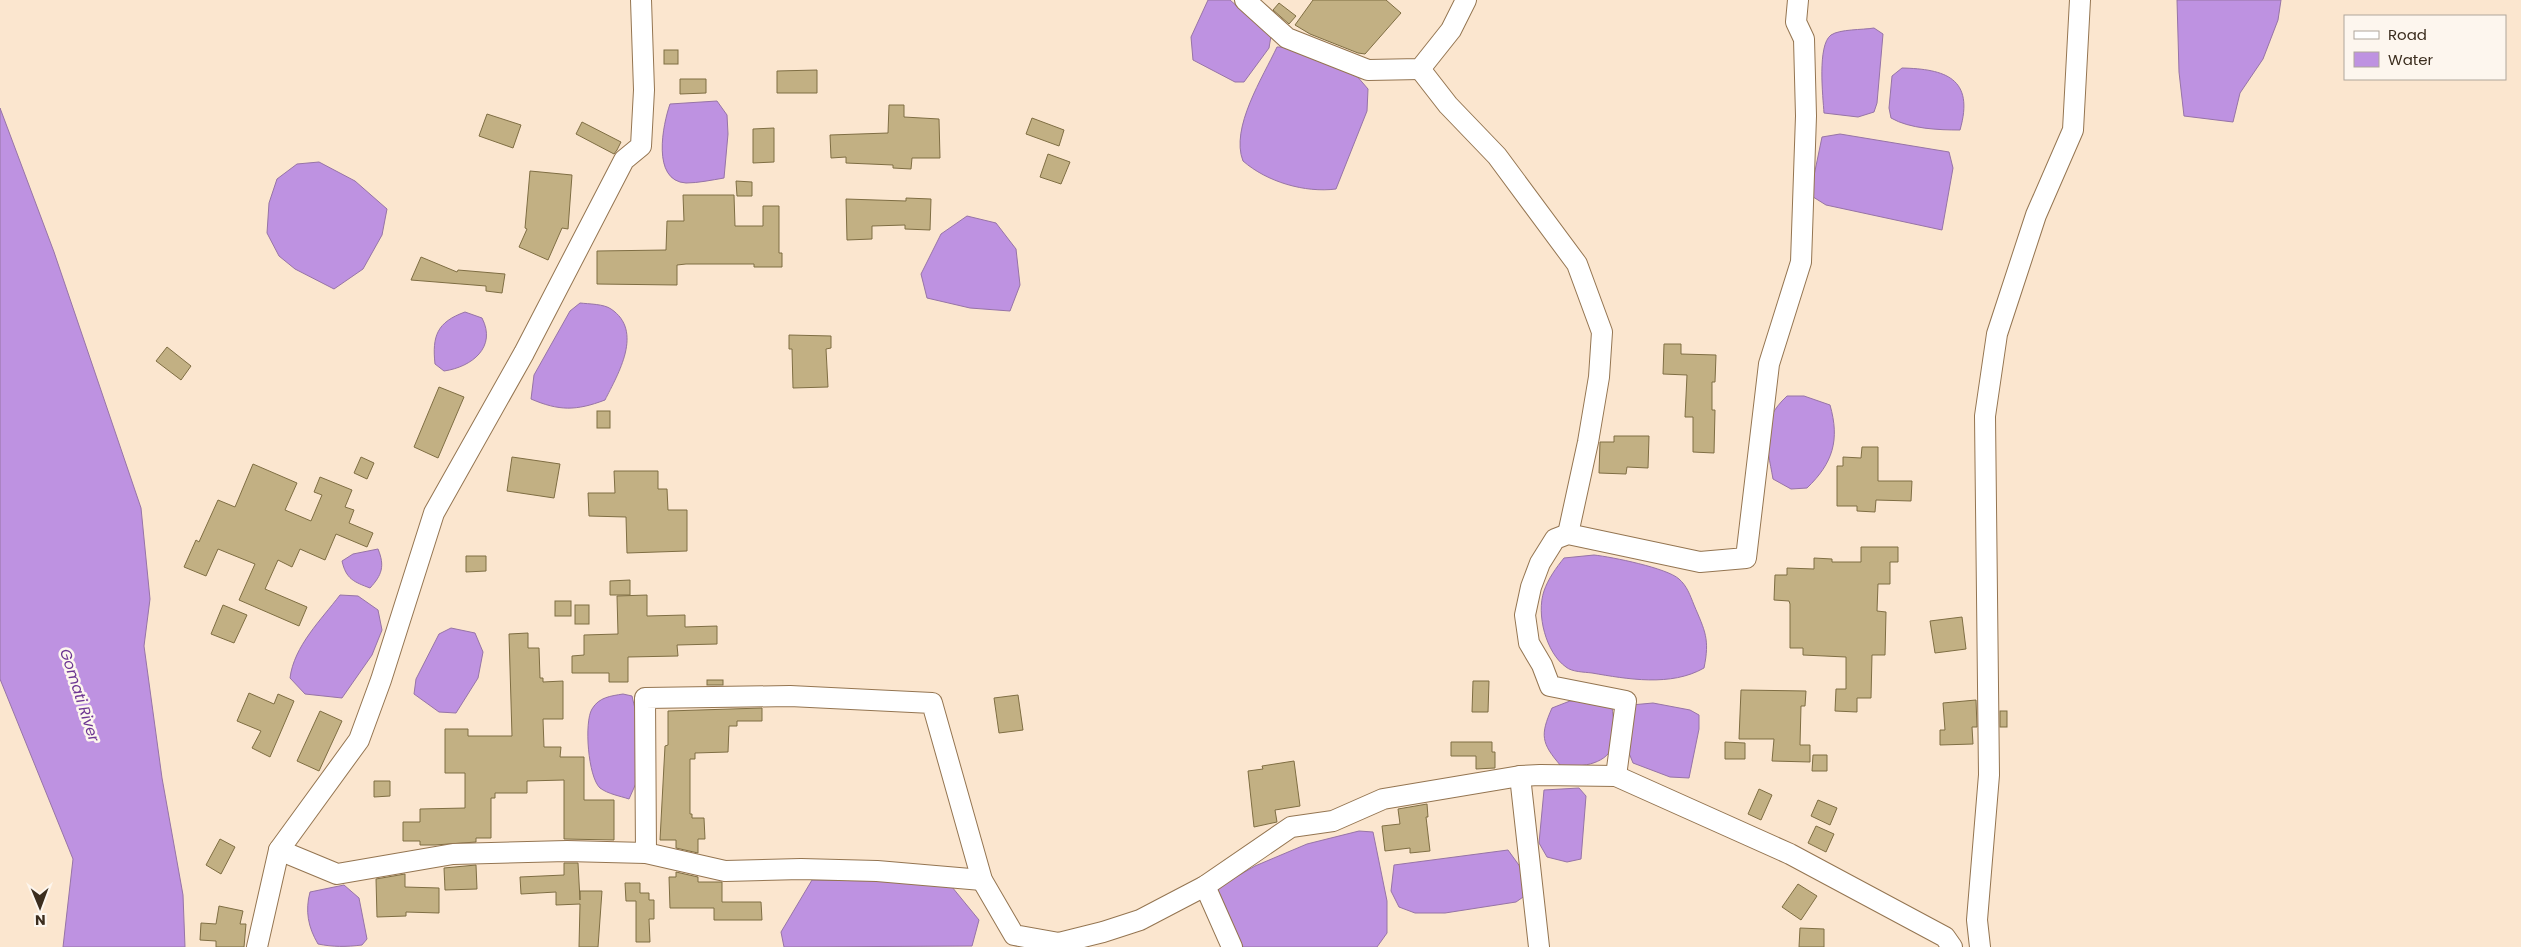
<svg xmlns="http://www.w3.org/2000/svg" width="2521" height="947" font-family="Poppins,sans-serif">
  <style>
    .water { fill: #be92e1; stroke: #9774a6 }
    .building { fill: #c2b083; stroke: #7f6e43 }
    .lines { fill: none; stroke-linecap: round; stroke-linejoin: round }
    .street-casing { stroke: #947551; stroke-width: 22 }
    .street { stroke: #fff; stroke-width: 20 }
    .labels { text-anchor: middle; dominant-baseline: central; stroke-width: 5; stroke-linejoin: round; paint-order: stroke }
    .water-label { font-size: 15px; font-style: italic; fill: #6d3692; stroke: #fdf6ee }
  </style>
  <rect width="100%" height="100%" fill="#fbe6cf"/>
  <g class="water">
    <polygon points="1208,0 1230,0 1271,36 1269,48 1244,82 1235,82 1193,60 1191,37"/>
    <polygon points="2177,0 2281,0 2278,20 2263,59 2240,93 2233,122 2184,116 2179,72"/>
    <path d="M1874 28 1883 34 1877 103 1874 112 1858 117 1824 113C1823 97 1817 45 1831 35 1840 29 1862 30 1874 28Z"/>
    <path d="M1277 47H1292L1356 75 1368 89 1367 111 1336 189C1305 193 1267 182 1243 161 1230 128 1263 77 1277 47Z"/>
    <path d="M1902 68C1945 69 1975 78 1960 130 1939 130 1910 129 1891 118L1889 108 1892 76Z"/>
    <path d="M717 101 727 115 728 134 724 178C712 180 698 183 686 183 651 181 663 124 670 104Z"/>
    <polygon points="0,108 54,252 141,508 150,599 144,646 162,778 183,895 185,947 63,947 73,859 0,679"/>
    <polygon points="1840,134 1949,152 1953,168 1942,230 1826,205 1810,195 1822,137"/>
    <polygon points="319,162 355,181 387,209 382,235 363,269 334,289 295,269 279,256 267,233 269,203 277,179 297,164"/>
    <polygon points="967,216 996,223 1016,249 1020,285 1010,311 970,308 927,298 921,274 941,234"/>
    <path d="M580 303C589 304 604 304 611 309 644 331 618 374 605 400 576 411 559 411 531 399L534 375 570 311Z"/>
    <path d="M465 312 482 318C497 347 472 367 444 371L435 364C432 336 437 322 465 312Z"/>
    <path d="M1787 396H1804L1830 405C1840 440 1833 463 1807 488L1791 489 1773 479C1767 444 1758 423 1787 396Z"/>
    <path d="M378 549C385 566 382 575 370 588 354 582 346 579 342 561L353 554Z"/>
    <path d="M1594 555C1612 557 1667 568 1679 579 1687 586 1690 595 1694 605 1705 631 1710 639 1704 668 1671 687 1627 679 1592 673 1584 672 1572 672 1566 667 1546 653 1536 614 1544 591 1548 579 1556 568 1564 558Z"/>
    <path d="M340 595 358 596 378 610 382 630 372 655 342 698 305 694 290 678C294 646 321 620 340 595Z"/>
    <polygon points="451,628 475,633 483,652 478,678 456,713 439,712 414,694 416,679 439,634"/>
    <path d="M623 694 632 696 636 713 641 772 629 799C620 796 608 794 600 788 588 777 584 722 592 709 599 697 611 696 623 694Z"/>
    <path d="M1570 701H1598L1612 707C1613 719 1618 735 1613 746 1605 766 1578 767 1561 766 1541 743 1540 735 1552 708Z"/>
    <polygon points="1653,703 1690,710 1699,715 1699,729 1689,778 1670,777 1633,763 1629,753 1631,705"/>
    <polygon points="1579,788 1586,796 1581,859 1567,862 1547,857 1539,843 1544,790"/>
    <polygon points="1359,831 1373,832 1387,901 1387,933 1377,947 1243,947 1217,888 1255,866 1307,844"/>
    <polygon points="1508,850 1521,868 1526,895 1516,902 1445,913 1415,913 1399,907 1391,891 1394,865"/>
    <polygon points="812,880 884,881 952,887 979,920 972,946 784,947 781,932"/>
    <path d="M344 885 359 898 367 939 362 945C346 947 333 947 318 944 308 927 305 911 310 892Z"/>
  </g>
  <g class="building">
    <polygon points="1313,0 1386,0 1401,13 1365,54 1358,53 1310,34 1295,25"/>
    <polygon points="1279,3 1296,16 1289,24 1273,10"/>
    <rect x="664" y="50" width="14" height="14"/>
    <polygon points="817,70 817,93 777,93 777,71"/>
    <polygon points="680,79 706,79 706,93 680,94"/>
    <polygon points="889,105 904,105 904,117 939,119 940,158 912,158 911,169 893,168 893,165 846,163 846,157 831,158 830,135 888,133"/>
    <polygon points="487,114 521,125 513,148 479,136"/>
    <polygon points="1032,118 1064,130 1059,146 1026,134"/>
    <polygon points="582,122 621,142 617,150 614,154 576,134"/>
    <polygon points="774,128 774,162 753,163 753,129"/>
    <polygon points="1048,154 1070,162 1061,184 1040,177"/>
    <polygon points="530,171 572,175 568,229 562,228 548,260 519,247 527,229 525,228"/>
    <polygon points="736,181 752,182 752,196 737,196"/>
    <polygon points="683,195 734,195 735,226 763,226 763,206 779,206 779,253 782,253 782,267 754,267 754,264 686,264 677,265 677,285 597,284 597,251 666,250 667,221 684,221"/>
    <polygon points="906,198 931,199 930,230 905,229 905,225 872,226 872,239 847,240 846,199 906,201"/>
    <polygon points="421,257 457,272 458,270 505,274 502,293 486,291 486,286 411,280"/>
    <polygon points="789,335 831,336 831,348 826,349 828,387 793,388 792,349 789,349"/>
    <polygon points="1664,344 1681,344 1681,354 1716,355 1715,382 1712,382 1712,410 1715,410 1714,453 1693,452 1693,417 1685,417 1687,375 1663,374"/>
    <polygon points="167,347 191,366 181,380 156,361"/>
    <polygon points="439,387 464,397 438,458 414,447"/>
    <rect x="597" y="411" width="13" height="17"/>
    <polygon points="1614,436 1649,436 1648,468 1627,467 1626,474 1599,473 1600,442 1614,442"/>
    <polygon points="1862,447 1878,447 1878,481 1912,481 1911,501 1876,500 1875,512 1857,511 1857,506 1837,506 1837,466 1843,466 1843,457 1861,458"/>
    <polygon points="361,457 374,463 367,479 354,473"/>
    <polygon points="512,457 560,464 554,498 507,491"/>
    <polygon points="253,464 297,483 285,510 311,521 322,495 314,492 320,477 352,490 345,507 354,510 349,523 373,533 367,547 336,534 325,560 300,549 292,567 278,560 265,589 307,607 299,626 239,600 255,564 218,549 206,576 184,567 196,540 199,542 218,500 235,507"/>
    <polygon points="614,471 658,471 658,489 667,489 668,510 687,510 687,551 627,553 626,517 589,516 588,493 615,493"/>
    <polygon points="1861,547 1898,547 1898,562 1890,562 1890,584 1878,584 1877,611 1886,612 1885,655 1872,655 1871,698 1857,698 1857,712 1835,711 1836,689 1846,689 1846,657 1803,655 1803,648 1790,648 1790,604 1789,601 1774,600 1775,575 1787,575 1787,568 1814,569 1814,558 1832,559 1832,562 1861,562"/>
    <polygon points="466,556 486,556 486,571 466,572"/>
    <polygon points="630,580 630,595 610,595 610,581"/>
    <polygon points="647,595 647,616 685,615 685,627 717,626 717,644 677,645 678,656 628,657 628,682 609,682 609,673 572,673 572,656 584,655 584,635 618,634 617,596"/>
    <rect x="555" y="601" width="16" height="15"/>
    <polygon points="223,605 247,615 234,643 211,634"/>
    <rect x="575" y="605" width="14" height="19"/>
    <polygon points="1962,617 1966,649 1935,653 1930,621"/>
    <polygon points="528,633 528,648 539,648 540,678 543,678 543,682 563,681 563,719 543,719 544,747 561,747 560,757 584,757 584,800 614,800 614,840 564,839 564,780 527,781 527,793 495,793 495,798 491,798 491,838 476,838 476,842 435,845 420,845 420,841 403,841 403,822 420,822 420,809 465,808 465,773 445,773 445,729 468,729 468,736 512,736 509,634"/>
    <rect x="707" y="680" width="16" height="5"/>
    <polygon points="1473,681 1489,681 1488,712 1472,712"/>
    <polygon points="1741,690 1806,691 1805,706 1801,706 1800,745 1810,745 1810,762 1772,761 1774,739 1739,739"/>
    <polygon points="249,693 274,704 278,694 294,701 270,757 252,748 261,731 237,721"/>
    <polygon points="1018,695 1023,730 999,733 994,698"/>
    <polygon points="1976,700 1977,727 1972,727 1973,744 1940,745 1940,730 1945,730 1943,703"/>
    <polygon points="762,708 762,721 737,721 737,726 729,726 728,752 695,753 695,759 690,759 690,814 692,814 692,818 704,818 705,839 698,839 698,853 676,848 676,840 660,840 665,746 668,745 668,711"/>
    <polygon points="320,711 342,721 319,771 297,761"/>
    <rect x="2000" y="711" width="7" height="16"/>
    <polygon points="1451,742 1492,742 1492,752 1495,752 1495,768 1476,769 1476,756 1451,756"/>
    <polygon points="1725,742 1745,743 1745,759 1725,759"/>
    <polygon points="1813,755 1827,755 1827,771 1812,771"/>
    <polygon points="1294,761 1300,806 1275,810 1277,822 1254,827 1248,771 1263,769 1262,766"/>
    <polygon points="374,781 390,781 390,796 374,797"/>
    <polygon points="1759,789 1772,795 1761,820 1748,814"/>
    <polygon points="1818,800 1837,808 1830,825 1811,816"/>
    <polygon points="1427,804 1428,817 1426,817 1430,851 1410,853 1410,848 1385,851 1382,826 1400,824 1398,809"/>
    <polygon points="1816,826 1834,834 1826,852 1808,843"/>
    <polygon points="220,839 235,847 221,874 206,865"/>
    <polygon points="564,863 578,863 580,900 580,891 602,891 598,947 579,947 580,904 556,905 556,892 521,894 520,877 564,875"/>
    <polygon points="476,865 477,889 445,890 444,868"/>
    <polygon points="676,872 698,877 698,882 722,882 722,902 761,902 762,920 714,920 714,908 670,908 669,877 676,877"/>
    <polygon points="405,874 405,887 439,888 439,913 406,912 406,916 377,917 376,879"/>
    <polygon points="625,883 640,883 640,893 649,893 649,900 654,900 654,919 649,919 650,942 636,942 636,901 626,901"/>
    <polygon points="1798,884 1817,896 1801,920 1782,907"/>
    <polygon points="219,906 243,911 240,924 246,924 244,947 216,947 216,941 200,940 201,923 216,924"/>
    <polygon points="1800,928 1824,929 1824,947 1799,947"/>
  </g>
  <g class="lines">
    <g class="street-casing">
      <g id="street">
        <polyline points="1245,0 1287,38 1368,70 1420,69 1451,30 1466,0"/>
        <polyline points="1420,69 1448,105 1497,156 1577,264 1602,332 1599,377 1588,442 1568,534"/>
        <polyline points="1520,776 1539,947"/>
        <polyline points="1616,776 1626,701 1550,686 1542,665 1529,643 1525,615 1531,587 1540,563 1555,539 1568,534 1700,562 1746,558 1769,364 1801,262 1806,116 1804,39 1796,22 1798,0"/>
        <polyline points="279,850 337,874 453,854 567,851 646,853 725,871 801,869 877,871 982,880"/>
        <polyline points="646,853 645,698 790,696 932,703 982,880 1014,935 1059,943 1103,932 1140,920 1205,886 1291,827 1333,821 1383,799 1520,776 1540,775 1616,776 1790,854 1945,937 1952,947"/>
        <polyline points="1205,886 1232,947"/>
        <polyline points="257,947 279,850 359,740 381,680 434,513 524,353 624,160 641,146 644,90 641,0"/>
        <polyline points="1980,947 1977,920 1989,775 1985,416 1997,334 2036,215 2073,130 2080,0"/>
      </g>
    </g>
    <use href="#street" class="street"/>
  </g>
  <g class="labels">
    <g class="water-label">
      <text transform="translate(80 695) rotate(72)">Gomati River</text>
    </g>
  </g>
  <rect x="2344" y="15" width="162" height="65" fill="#fdf6ee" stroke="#afa69b"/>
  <rect x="2354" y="31" width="25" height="8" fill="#ffffff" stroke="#afa69b"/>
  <text x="2388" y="40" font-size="15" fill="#3b2d1e">Road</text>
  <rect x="2354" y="52" width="25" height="15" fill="#be92e1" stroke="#afa69b"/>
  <text x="2388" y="65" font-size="15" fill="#3b2d1e">Water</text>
  <g transform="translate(40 907) rotate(179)" stroke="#fdf6ee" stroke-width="4" paint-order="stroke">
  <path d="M0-4L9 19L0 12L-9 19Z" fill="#3b2d1e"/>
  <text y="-8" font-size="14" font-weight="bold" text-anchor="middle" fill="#3b2d1e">N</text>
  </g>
</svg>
